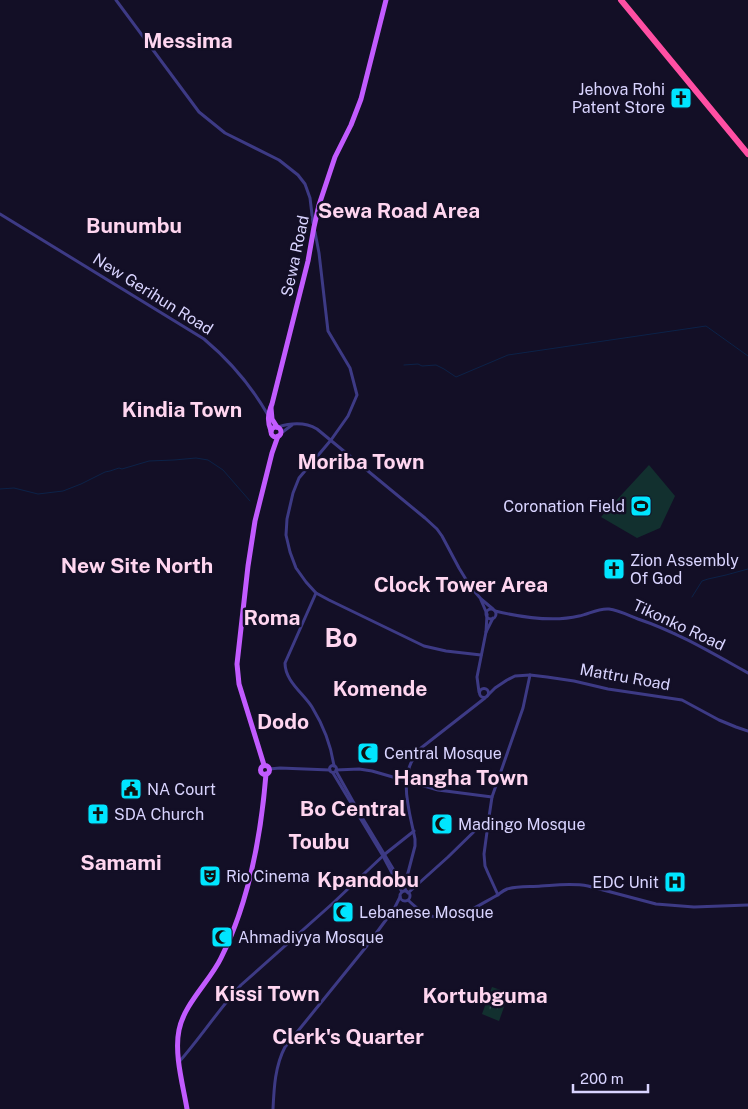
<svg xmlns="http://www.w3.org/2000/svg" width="748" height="1109" font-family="'Public Sans',sans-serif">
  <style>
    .park { fill: url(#park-crowns) }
    .pitch { fill: #12302f }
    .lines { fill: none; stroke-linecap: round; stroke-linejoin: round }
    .stream { stroke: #0c2248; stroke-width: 1 }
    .minor { stroke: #3d3a85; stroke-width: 3 }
    .major { stroke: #c25bff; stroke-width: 5 }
    .highway { stroke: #ff4fa3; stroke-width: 6 }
    .labels { text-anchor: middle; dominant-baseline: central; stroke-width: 5; stroke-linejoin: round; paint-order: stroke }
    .poi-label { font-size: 16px; fill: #d9d4ff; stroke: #130f26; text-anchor: start }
    .street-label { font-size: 16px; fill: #d9d4ff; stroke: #130f26 }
    .district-label { font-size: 21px; font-weight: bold; fill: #ffd6f0; stroke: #130f26 }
    .town-label { font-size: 26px; font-weight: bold; fill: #ffd6f0; stroke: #130f26 }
  </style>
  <defs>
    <pattern id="park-crowns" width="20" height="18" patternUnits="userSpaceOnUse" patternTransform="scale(1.25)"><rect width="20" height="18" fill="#12302f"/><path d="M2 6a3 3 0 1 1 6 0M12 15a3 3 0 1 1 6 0" fill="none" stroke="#344d4e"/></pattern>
  </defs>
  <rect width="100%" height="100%" fill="#130f26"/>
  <polygon class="park" points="492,987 509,993 499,1021 482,1014"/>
  <polygon class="pitch" points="649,465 675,496 660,528 637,538 601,517"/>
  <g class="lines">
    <g class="stream">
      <polyline points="404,365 418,364 422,366 436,365 444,369 456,377 508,355 706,326 748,356"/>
      <polyline points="0,489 14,488 38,494 63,491 81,484 105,472 110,471 119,468 122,469 149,461 174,460 196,458 208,460 223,470 250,501"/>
      <polyline points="692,597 702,581 708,579 726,575 748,569"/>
    </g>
    <g class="minor">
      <polyline points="116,0 199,112 225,133 279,160 298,175 305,184 310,198 313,223"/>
      <path d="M0 214 204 339C229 360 252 387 268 415"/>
      <polyline points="315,232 319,253 328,331 350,368 357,395 348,416 331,440 299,478 293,493 287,519 286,535 290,552 296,568 306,582 316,593 329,600 424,646 446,651 481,655"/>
      <path d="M278 427C291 423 305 422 317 429L425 518 437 529 442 536 459 568 470 586 481 599 493 609"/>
      <polyline points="280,434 292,425"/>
      <path d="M316 593 285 663C285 681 303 693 312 707 323 725 331 745 334 766"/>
      <polyline points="481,600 487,614"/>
      <circle cx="491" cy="614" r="5"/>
      <path d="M495 611C520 617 554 622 579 616 589 614 598 608 609 609 618 610 628 615 638 619 677 632 712 653 748 673"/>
      <polyline points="486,632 493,618"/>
      <circle cx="484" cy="693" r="4.5"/>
      <polyline points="479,692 477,677 486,632 487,615"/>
      <polyline points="487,696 495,688 507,680 515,676 530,675 547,677 574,681 608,689 682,700 719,720 736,727 748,731"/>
      <circle cx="333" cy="769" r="3.5"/>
      <polyline points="269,769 280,768 330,770"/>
      <polyline points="336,770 359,769 372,771 438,790 492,797"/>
      <polyline points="336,771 360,814 407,892"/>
      <polyline points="333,773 383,856 402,892"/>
      <path d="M404 888 415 846V839C409 808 396 774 421 748L485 698"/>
      <circle cx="405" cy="896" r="5"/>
      <polyline points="408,893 448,857 488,818"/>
      <polyline points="498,895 488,873 485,866 484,854 489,817 492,797 523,708 530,675"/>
      <path d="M408 900C440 932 460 916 494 897 498 895 502 891 507 889 517 886 531 887 541 886 557 885 572 883 588 886L656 904 694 907 748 905"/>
      <path d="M179 1062C201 1037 219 1009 241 985L332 904 385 854 414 831"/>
      <path d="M273 1109C274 1088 275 1066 285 1047L366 947 394 909 400 897"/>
    </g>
    <g class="major">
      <polyline points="271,408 272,419 277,427"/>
      <circle cx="276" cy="432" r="5"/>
      <path d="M271 431C267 421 268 414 272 404L308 261 314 227 319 205 335 157 351 125 361 99 386 0"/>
      <polyline points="264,765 239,684 237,664 248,566 255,521 272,453 278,436"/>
      <circle cx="265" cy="770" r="4.5"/>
      <path d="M187 1109C183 1085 174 1054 179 1030 184 1004 210 981 221 958 249 902 261 836 266 774"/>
    </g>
    <polyline class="highway" points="621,0 748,154"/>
  </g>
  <defs>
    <g id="church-square" transform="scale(1.125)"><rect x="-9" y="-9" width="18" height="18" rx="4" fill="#00e5ff" stroke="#130f26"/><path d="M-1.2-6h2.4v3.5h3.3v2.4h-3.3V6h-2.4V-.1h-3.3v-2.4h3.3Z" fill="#111"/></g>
    <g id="stadium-square" transform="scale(1.125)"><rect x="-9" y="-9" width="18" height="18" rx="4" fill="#00e5ff" stroke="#130f26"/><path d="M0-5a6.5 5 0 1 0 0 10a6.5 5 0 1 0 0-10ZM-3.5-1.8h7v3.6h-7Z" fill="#111"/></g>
    <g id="mosque-square" transform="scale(1.125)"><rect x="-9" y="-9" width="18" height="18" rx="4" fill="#00e5ff" stroke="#130f26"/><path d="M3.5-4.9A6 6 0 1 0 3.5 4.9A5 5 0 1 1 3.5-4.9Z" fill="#111"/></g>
    <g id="civic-square" transform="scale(1.125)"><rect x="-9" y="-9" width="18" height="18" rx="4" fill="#00e5ff" stroke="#130f26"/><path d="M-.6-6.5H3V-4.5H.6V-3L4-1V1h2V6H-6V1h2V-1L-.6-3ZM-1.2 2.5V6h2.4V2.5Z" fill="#111"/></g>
    <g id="theatre-square" transform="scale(1.125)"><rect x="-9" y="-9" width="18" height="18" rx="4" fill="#00e5ff" stroke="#130f26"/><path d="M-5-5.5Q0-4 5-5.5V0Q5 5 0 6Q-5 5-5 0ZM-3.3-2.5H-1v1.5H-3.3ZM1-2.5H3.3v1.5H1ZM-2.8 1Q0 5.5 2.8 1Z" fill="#111"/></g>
    <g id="hospital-square" transform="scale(1.125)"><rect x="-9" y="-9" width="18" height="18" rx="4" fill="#00e5ff" stroke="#130f26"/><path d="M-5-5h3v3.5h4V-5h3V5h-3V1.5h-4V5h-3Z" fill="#111"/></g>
  </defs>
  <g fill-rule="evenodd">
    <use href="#church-square" x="681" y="98"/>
    <use href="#stadium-square" x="641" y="506"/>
    <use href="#church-square" x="614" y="569"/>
    <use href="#mosque-square" x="368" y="753"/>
    <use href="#civic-square" x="131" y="789"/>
    <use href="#church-square" x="98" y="814"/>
    <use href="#mosque-square" x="442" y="824"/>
    <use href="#theatre-square" x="210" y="876"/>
    <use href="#hospital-square" x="675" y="882"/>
    <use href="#mosque-square" x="343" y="912"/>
    <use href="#mosque-square" x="222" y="937"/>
  </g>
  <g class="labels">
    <g class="poi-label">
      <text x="665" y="89" text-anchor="end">Jehova Rohi<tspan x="665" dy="18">Patent Store</tspan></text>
      <text x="625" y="506" text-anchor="end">Coronation Field</text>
      <text x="630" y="560">Zion Assembly<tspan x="630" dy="18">Of God</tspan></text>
      <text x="384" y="753">Central Mosque</text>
      <text x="147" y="789">NA Court</text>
      <text x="114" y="814">SDA Church</text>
      <text x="458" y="824">Madingo Mosque</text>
      <text x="226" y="876">Rio Cinema</text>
      <text x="659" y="882" text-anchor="end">EDC Unit</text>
      <text x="359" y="912">Lebanese Mosque</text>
      <text x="238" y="937">Ahmadiyya Mosque</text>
    </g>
    <g class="street-label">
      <text transform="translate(295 256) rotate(-78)">Sewa Road</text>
      <text transform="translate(153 294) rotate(32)">New Gerihun Road</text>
      <text transform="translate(679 625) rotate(25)">Tikonko Road</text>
      <text transform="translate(625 677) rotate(10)">Mattru Road</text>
    </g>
    <g class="district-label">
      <text x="188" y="40">Messima</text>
      <text x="399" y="210">Sewa Road Area</text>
      <text x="134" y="225">Bunumbu</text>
      <text x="182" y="409">Kindia Town</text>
      <text x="361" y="461">Moriba Town</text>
      <text x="137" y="565">New Site North</text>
      <text x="461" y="584">Clock Tower Area</text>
      <text x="272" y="617">Roma</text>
      <text x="380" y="688">Komende</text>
      <text x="283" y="721">Dodo</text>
      <text x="461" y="777">Hangha Town</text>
      <text x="353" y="808">Bo Central</text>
      <text x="319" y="841">Toubu</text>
      <text x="121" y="862">Samami</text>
      <text x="368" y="879">Kpandobu</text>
      <text x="267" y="993">Kissi Town</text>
      <text x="485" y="995">Kortubguma</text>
      <text x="348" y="1036">Clerk's Quarter</text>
    </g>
    <g class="town-label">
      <text x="341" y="637">Bo</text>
    </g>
  </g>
  <path d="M573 1084v8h75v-8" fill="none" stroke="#d9d4ff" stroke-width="2.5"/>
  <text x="580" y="1084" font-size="15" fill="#d9d4ff" stroke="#130f26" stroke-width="4" paint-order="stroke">200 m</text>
</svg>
